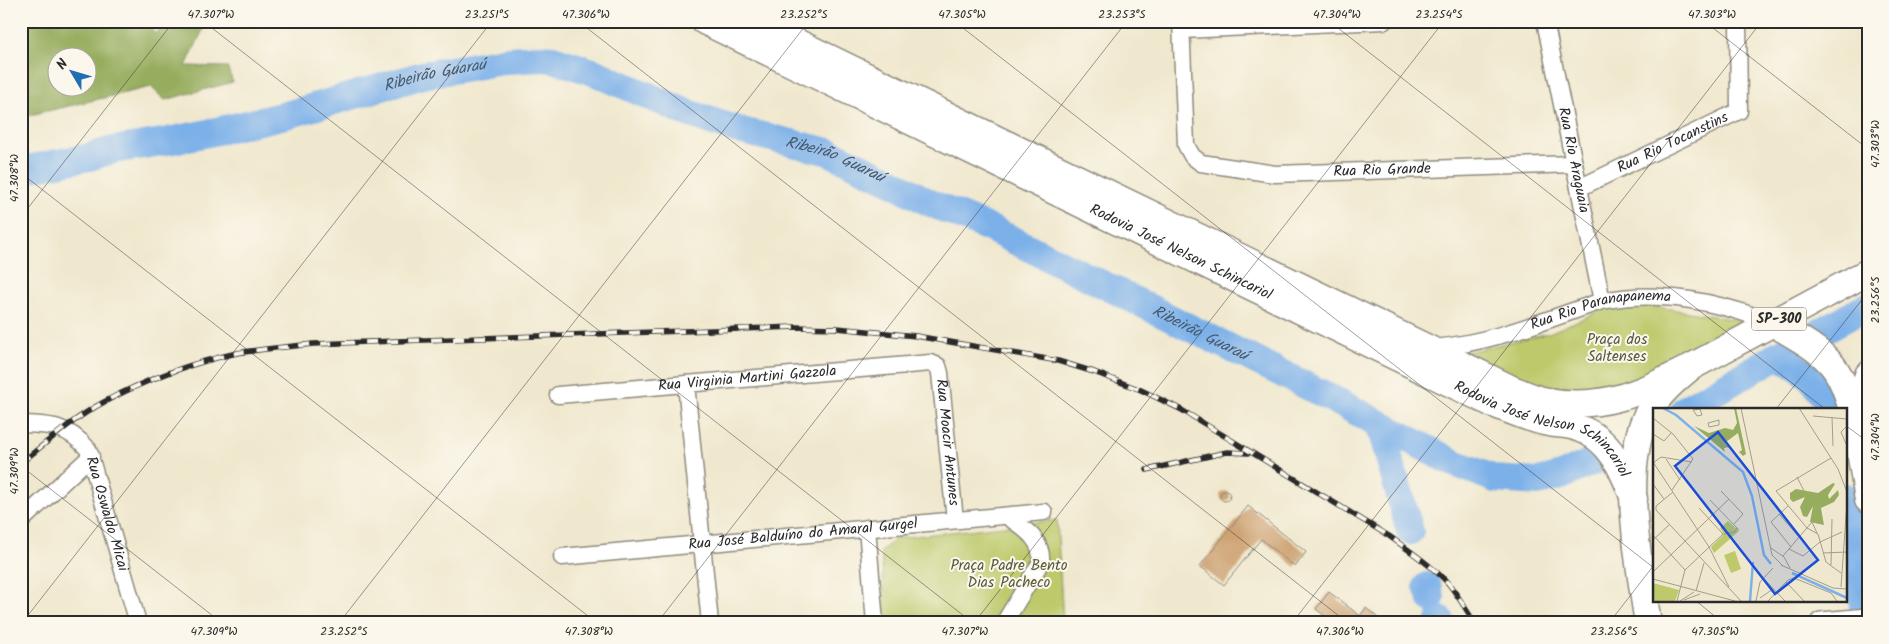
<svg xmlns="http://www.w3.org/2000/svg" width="1889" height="644" font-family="Kalam,sans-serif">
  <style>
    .green { fill: #bdc96b; stroke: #747a4b }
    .forest { fill: #96ad5f; stroke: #606c45; fill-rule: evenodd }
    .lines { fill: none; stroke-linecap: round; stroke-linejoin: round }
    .river { stroke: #7cb0e9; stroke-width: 28 }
    .building { fill: #cda373 }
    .minor-casing { stroke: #8e8a7c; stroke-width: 19 }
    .tertiary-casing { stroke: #8e8a7c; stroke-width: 24 }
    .primary-casing { stroke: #8e8a7c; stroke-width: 29 }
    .minor { stroke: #fff; stroke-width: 16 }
    .tertiary { stroke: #fff; stroke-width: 21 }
    .primary { stroke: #fff; stroke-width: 26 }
    .rail-casing { stroke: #2b2b2b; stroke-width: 5.5 }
    .rail { stroke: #fbf7ec; stroke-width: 4; stroke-dasharray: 11; stroke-linecap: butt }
    .ticks { fill: none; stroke: #2b2b2b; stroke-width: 1; stroke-opacity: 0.45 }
    .labels { text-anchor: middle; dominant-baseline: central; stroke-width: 4; stroke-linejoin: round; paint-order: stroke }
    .shield { fill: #fbf7ec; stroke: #696865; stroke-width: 1 }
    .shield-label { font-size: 14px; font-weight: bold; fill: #2b2b2b }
    .street-label { font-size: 15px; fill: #2b2b2b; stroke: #fbf7ec }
    .park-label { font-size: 15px; fill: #575a3e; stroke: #fbf7ec }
    .water-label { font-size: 16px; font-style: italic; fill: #475a6e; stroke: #fbf7ec }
    .inset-river { fill: none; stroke: #7cb0e9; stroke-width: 2.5 }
    .inset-road { fill: none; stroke: #a19c8d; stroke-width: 1 }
    .view { fill: #1d4ed8; fill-opacity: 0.15; stroke: #1d4ed8; stroke-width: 2.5 }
    .inset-edge { fill: none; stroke: #2b2b2b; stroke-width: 2.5 }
    .neatline { fill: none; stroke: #2b2b2b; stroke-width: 2 }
    .ticks-label { font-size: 12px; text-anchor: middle; fill: #2b2b2b }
  </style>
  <rect width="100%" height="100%" fill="#fbf7ec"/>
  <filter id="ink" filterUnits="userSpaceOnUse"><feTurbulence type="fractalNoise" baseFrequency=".02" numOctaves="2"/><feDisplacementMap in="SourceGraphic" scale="10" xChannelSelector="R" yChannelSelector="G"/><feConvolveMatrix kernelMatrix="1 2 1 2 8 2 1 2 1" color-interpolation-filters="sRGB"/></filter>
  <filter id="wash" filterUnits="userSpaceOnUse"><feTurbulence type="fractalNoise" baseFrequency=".0096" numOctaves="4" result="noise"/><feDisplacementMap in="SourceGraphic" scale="20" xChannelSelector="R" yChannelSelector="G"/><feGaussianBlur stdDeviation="1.12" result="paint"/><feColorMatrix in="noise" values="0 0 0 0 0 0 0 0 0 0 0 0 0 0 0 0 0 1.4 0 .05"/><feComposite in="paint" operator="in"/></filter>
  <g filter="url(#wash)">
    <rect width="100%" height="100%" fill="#f0e8ce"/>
    <g class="green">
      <polygon points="1639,304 1744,321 1754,325 1607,394 1541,391 1459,354 1549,333 1607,308"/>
      <polygon points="1057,520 1063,623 886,623 881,551 897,538"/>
    </g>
    <path class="forest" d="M21 21H149L154 34 169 21H207L186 66 227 67 233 82 165 100 151 87 21 117ZM58 58H88V88H58Z"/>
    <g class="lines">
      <g class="river">
        <path id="s1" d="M21 170 89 157 113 150 168 141 208 133 290 114 423 75 509 60 540 58 553 59 596 73 685 112 714 122 742 131 829 152 894 183 928 202 991 229 1114 290 1323 394 1452 462 1495 479 1538 482 1561 476 1600 458"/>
        <polyline points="1820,332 1868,306"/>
        <path d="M1777 355C1806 371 1817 379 1830 409"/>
        <polyline points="1685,409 1789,349"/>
        <polyline points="1380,426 1410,531"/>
        <polyline points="1845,497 1866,623"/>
        <polyline points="1427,586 1431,598"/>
        <polyline points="1440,619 1441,623"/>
      </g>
    </g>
    <g id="blocks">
      <g class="building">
        <circle cx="1225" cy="496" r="5"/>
        <polygon points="1248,506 1306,552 1295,567 1261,539 1224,585 1200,566"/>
        <polygon points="1329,592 1360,616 1366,608 1384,623 1334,623 1316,609"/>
      </g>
    </g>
  </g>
  <g filter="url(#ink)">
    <use href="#blocks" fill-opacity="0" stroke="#8e8a7c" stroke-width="1"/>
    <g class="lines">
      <g class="minor-casing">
        <g id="minor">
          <path id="s2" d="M1181 21 1186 145 1192 156 1201 163 1275 174 1574 164"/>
          <path id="s3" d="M1545 21 1602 301"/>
          <polyline points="1182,30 1384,21"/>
          <path id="s4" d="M1579 188 1739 111 1738 21"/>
          <path id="s5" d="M1434 348C1492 343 1548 319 1602 301 1660 289 1719 302 1773 323"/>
          <polyline points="686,384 710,623"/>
          <path id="s6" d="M558 395 931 363 938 366 940 373 955 520"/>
          <path id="s7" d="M21 424C51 425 67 425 88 449L138 623"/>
          <polyline points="21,521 91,456"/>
          <polyline points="867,528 875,623"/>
          <path id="s8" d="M562 557 1044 512"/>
          <path d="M1004 623 1041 562C1043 539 1023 528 1007 516"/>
        </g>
      </g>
      <g class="tertiary-casing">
        <polyline id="tertiary" points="1821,623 1868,619"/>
      </g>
      <g class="primary-casing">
        <g id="primary">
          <path id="s9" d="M704 21 1493 404C1510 410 1526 418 1544 422 1555 425 1567 424 1578 428 1610 438 1623 470 1634 499"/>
          <path d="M753 21 1510 388C1520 392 1531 397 1542 400 1598 412 1642 393 1691 367"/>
          <path d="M1773 323C1792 335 1818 347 1833 366 1846 383 1851 406 1856 427"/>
          <polyline points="1868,375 1858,409 1856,427 1868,500"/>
          <path d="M1648 623C1639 565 1619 463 1649 411 1660 393 1675 380 1691 367L1868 272"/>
        </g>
      </g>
      <use href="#minor" class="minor"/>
      <use href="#tertiary" class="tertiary"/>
      <use href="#primary" class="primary"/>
      <g class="rail-casing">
        <g id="rail">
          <path d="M21 463C47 442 74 418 104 402 145 380 191 363 237 353 262 349 287 347 313 344L796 327 837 328 916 336 1058 361 1094 372 1141 390 1180 409 1389 536C1410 551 1431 565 1448 583 1458 595 1466 610 1475 623"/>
          <polyline points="1147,470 1227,452 1248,453"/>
        </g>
      </g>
      <use href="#rail" class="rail"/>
    </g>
  </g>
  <path class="ticks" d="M203 21 973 623M578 21 1348 623M954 21 1654 568M1329 21 1825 409M1704 21 1868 149M21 173 597 623M21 217 174 21M1776 409 1868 292M1845 425 1868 442M21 466 222 623M1695 600 1723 623M22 623 492 21M339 623 809 21M657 623 1127 21M974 623 1444 21M1292 623 1762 21M1609 623 1654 565"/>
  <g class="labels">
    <rect class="shield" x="1751.5" y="307.5" width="55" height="23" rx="4"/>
    <g class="shield-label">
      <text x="1779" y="319">SP-300</text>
    </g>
    <g class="street-label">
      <text stroke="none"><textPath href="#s4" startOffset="104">Rua Rio Tocanstins</textPath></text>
      <text stroke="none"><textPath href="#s3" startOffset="142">Rua Rio Araguaia</textPath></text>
      <text stroke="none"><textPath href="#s2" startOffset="330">Rua Rio Grande</textPath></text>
      <text stroke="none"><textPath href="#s9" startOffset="530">Rodovia José Nelson Schincariol</textPath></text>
      <text stroke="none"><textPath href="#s5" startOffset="172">Rua Rio Paranapanema</textPath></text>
      <text stroke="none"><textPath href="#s6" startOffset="190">Rua Virginia Martini Gazzola</textPath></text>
      <text stroke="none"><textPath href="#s9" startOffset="935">Rodovia José Nelson Schincariol</textPath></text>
      <text stroke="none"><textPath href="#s6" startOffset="459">Rua Moacir Antunes</textPath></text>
      <text stroke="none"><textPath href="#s7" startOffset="142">Rua Oswaldo Micai</textPath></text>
      <text stroke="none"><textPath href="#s8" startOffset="242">Rua José Balduíno do Amaral Gurgel</textPath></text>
    </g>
    <g class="park-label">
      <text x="1617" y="340">Praça dos<tspan x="1617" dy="17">Saltenses</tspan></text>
      <text x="1009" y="566">Praça Padre Bento<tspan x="1009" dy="17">Dias Pacheco</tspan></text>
    </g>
    <g class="water-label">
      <text stroke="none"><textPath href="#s1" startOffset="425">Ribeirão Guaraú</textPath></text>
      <text stroke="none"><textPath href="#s1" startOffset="845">Ribeirão Guaraú</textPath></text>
      <text stroke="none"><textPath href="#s1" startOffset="1250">Ribeirão Guaraú</textPath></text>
    </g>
  </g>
  <g transform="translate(1653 408)">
    <rect width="194" height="194" fill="#f0e8ce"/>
    <path d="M75 113 86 123 61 145 58 139 71 126 67 120ZM82 143 88 161 78 165 71 147ZM0 175 26 182 22 193H0Z" fill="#bdc96b"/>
    <path d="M81 0H83L93 46 90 48 86 44 89 42 85 25 73 34 72 36 77 39 71 40 72 44 41 18 56 25 72 20 80 22 84 15ZM180 75 182 76 175 87 176 91 185 82 186 87 181 94 168 100 171 117 157 114 160 98 154 109 150 108 147 99 152 89 140 94 137 91V85L143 81 165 85Z" fill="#96ad5f"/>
    <path class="inset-river" d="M10 0 23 7 90 64 99 88 111 147 118 156M139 165 194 190M97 193 100 154"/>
    <path class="inset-road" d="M88 0 119 147 130 158M146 0 185 61 194 84M47 1 49 7 44 8 40 2ZM160 8 194 11M179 9 180 38M0 10 20 26 40 51 19 82M66 12V17L56 19 55 15ZM194 18 188 24 194 38M0 26 11 33 18 25M178 50 123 83 154 120 165 126 173 154 188 165M13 51 27 72M0 54 56 139 76 179M0 55 8 49 39 54M144 69 151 83M0 76 11 91M68 83 90 106 81 116M20 84 3 98V102L88 193M57 92 86 122M135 98 118 114 138 139M46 100 70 126M126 106 146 129M70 126 82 124 84 120M0 127 32 162M0 132 17 116M118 140 131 149 137 160M136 141 150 148 167 134 189 124M170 145 194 144M130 148 159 114 164 125M128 157 180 180 194 181M178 157 179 111M0 164 76 91M110 170 132 193M0 171 82 193M133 174 151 193M188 179 194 94M43 183 51 155M107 190 120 181M31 192 47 186M24 193 32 162 70 126M27 193 41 184M103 193 107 174 120 160M115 193 135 172 141 170 178 185 184 193"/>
    <path class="view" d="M65 24 165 152 122 186 22 58Z"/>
    <rect width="194" height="194" class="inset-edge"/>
  </g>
  <rect width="1889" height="644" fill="none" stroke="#fbf7ec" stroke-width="55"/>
  <g transform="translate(72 72) rotate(308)"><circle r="24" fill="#fbf7ec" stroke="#a8a59f"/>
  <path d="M0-4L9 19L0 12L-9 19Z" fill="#1f6fb2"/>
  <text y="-8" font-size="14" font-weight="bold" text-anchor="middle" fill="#2b2b2b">N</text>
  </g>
  <rect x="28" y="28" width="1834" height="588" class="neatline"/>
  <g class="ticks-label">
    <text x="211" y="18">47.307°W</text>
    <text x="487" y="18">23.251°S</text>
    <text x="586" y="18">47.306°W</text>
    <text x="804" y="18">23.252°S</text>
    <text x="962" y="18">47.305°W</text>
    <text x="1122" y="18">23.253°S</text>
    <text x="1337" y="18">47.304°W</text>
    <text x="1439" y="18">23.254°S</text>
    <text x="1712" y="18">47.303°W</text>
    <text transform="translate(1875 144) rotate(-90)" y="4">47.303°W</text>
    <text transform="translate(14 178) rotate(-90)" y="4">47.308°W</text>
    <text transform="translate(1875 300) rotate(-90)" y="4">23.256°S</text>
    <text transform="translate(1875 437) rotate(-90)" y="4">47.304°W</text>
    <text transform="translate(14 471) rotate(-90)" y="4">47.309°W</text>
    <text x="214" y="635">47.309°W</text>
    <text x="344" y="635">23.252°S</text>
    <text x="589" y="635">47.308°W</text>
    <text x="965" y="635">47.307°W</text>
    <text x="1340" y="635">47.306°W</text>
    <text x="1614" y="635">23.256°S</text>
    <text x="1715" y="635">47.305°W</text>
  </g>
</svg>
